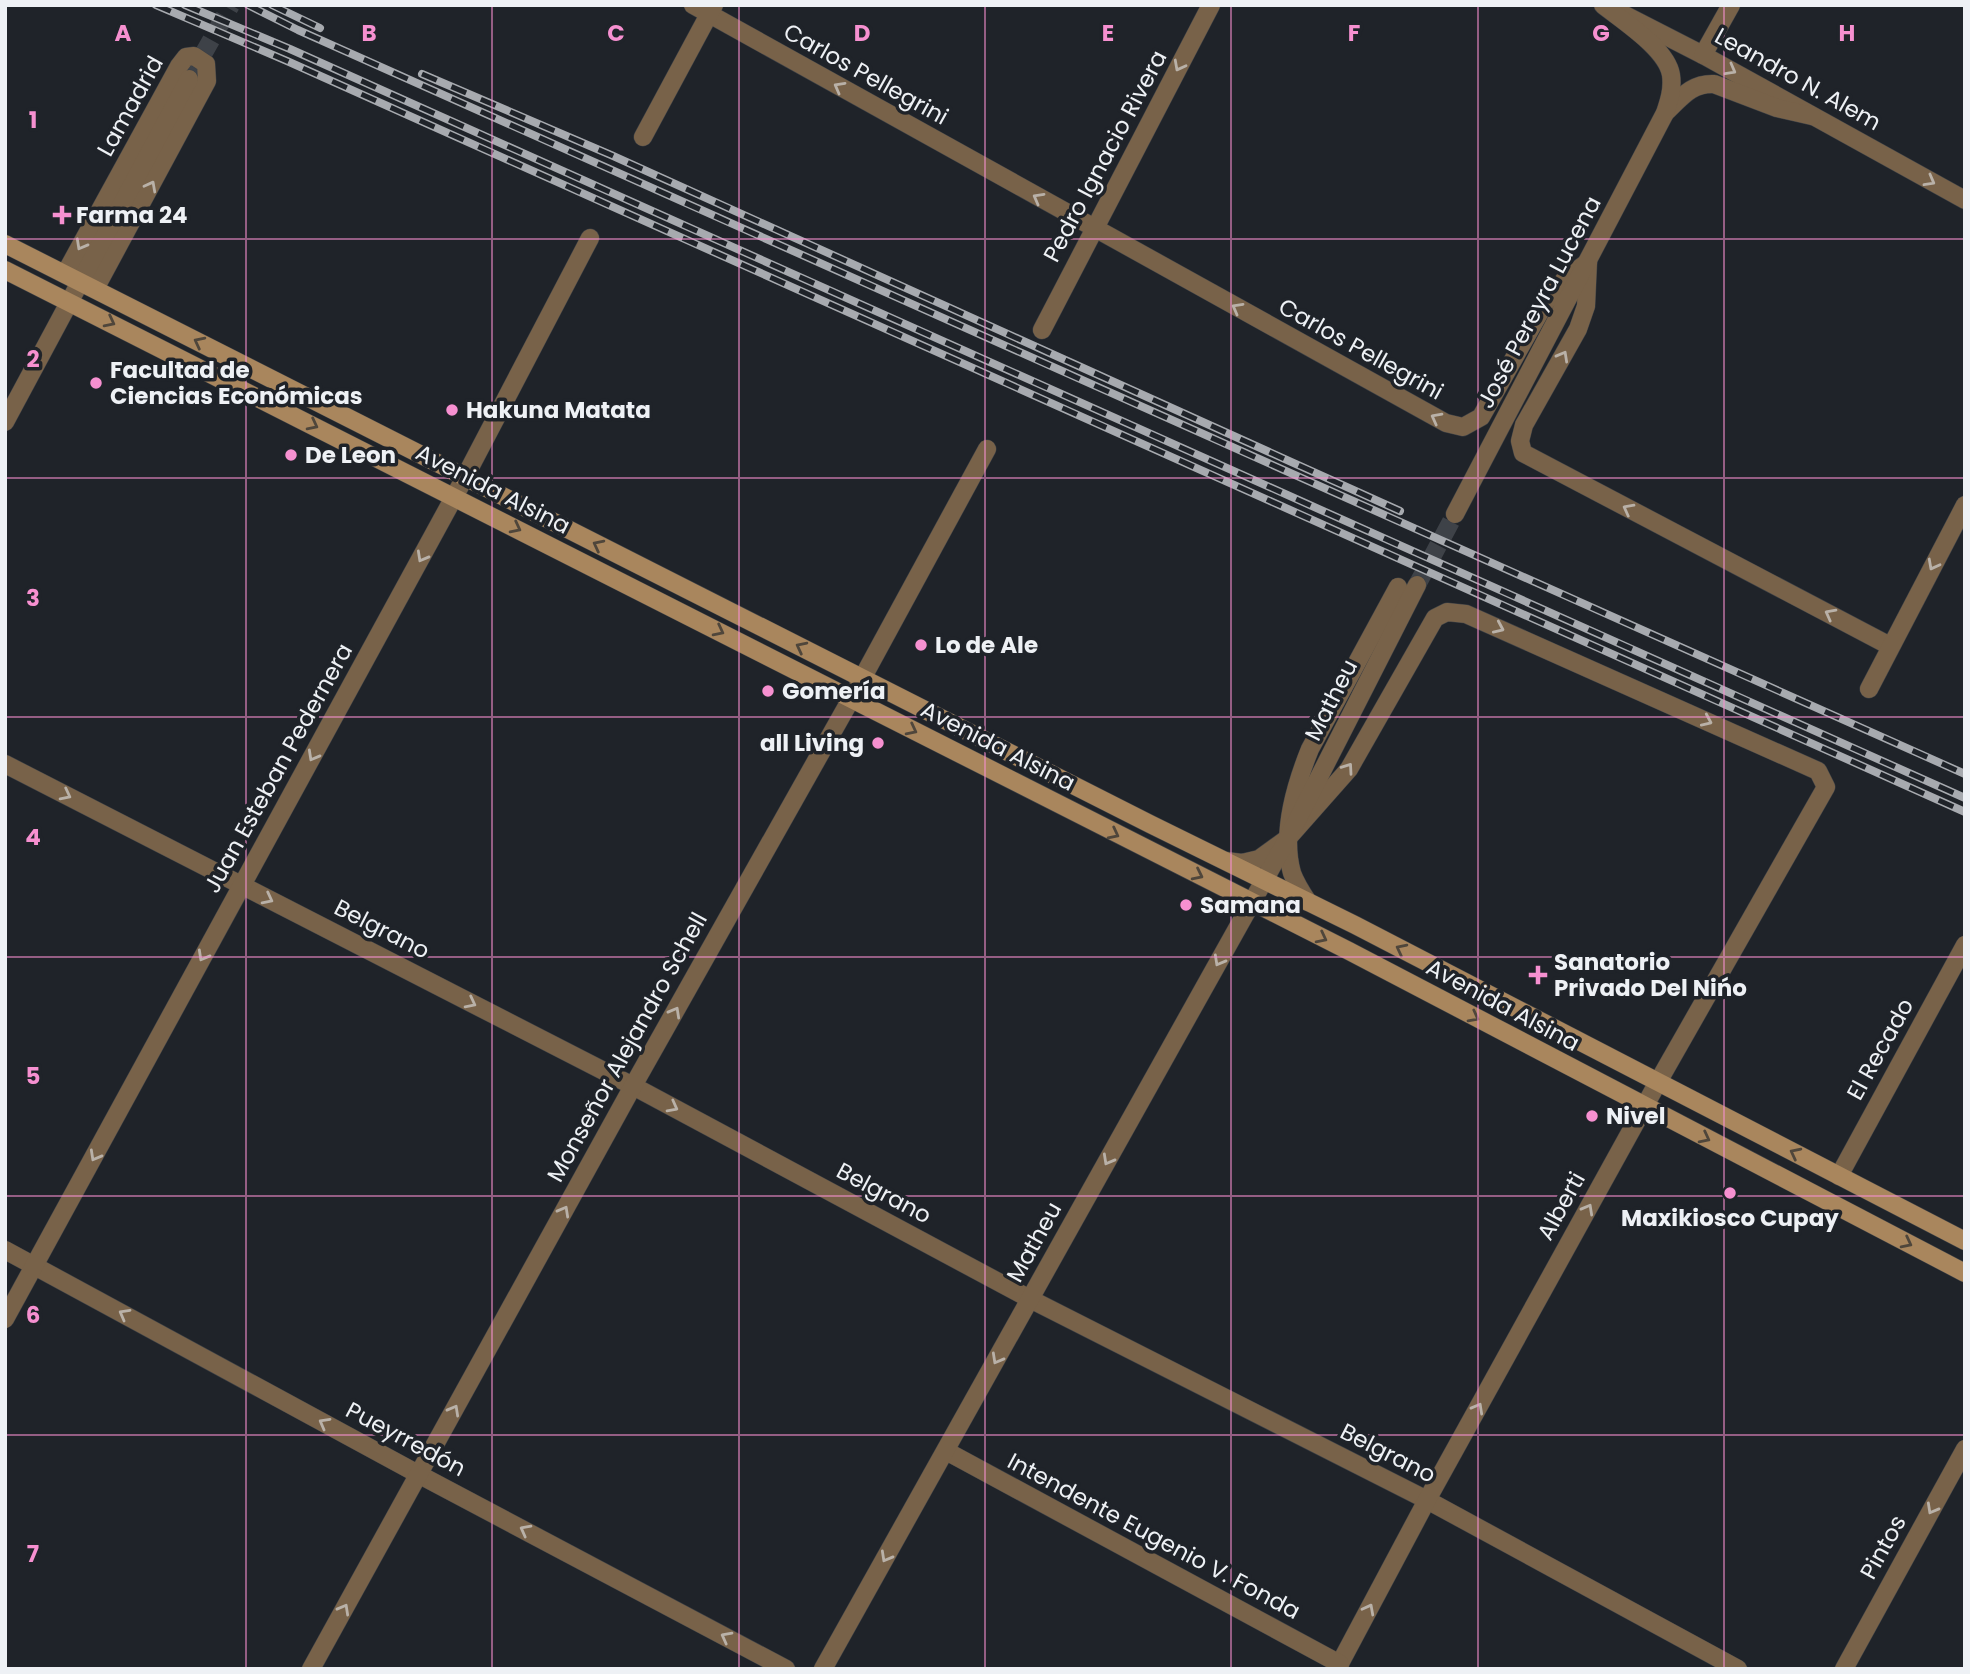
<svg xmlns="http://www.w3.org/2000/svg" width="1970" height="1674" font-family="Poppins,sans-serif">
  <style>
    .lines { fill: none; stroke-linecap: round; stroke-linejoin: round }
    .minor-tunnel { stroke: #3e4248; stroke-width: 18; stroke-dasharray: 18 9; stroke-linecap: butt }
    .tertiary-tunnel { stroke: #3e4248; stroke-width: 18; stroke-dasharray: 18 9; stroke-linecap: butt }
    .minor-casing { stroke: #3c4046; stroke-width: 19 }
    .tertiary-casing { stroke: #3c4046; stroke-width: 19 }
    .secondary-casing { stroke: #3c4046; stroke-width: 19 }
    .minor { stroke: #786249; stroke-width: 18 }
    .tertiary { stroke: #786249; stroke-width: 18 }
    .secondary { stroke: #a9865d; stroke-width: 18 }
    .rail-casing { stroke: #a7aaaf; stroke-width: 8 }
    .rail { stroke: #1f2329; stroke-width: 5; stroke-dasharray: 16; stroke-linecap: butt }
    .oneway { stroke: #b9b1a8 }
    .oneway2 { stroke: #4f463b }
    .grid { fill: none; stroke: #f690d0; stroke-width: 2; stroke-opacity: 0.55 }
    .poi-dot { fill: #f690d0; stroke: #1f2329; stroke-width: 2.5 }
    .labels { text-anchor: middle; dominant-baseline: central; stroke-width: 7; stroke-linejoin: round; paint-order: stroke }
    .street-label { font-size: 23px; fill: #eef1f5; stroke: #1f2329 }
    .poi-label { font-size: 23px; font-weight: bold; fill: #eef1f5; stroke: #1f2329; text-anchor: start }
    .grid-label { font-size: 23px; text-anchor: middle; font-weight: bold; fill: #f690d0; stroke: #1f2329; stroke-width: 7; stroke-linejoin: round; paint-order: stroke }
  </style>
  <rect width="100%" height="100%" fill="#1f2329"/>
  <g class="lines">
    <polyline class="minor-tunnel" points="189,79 231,5"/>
    <polyline class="tertiary-tunnel" points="1417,585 1455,514"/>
    <g class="minor-casing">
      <g id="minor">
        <polyline points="693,5 1446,423 1463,427 1481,417 1545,303 1565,279 1588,262"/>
        <polyline points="1621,13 1703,55 1965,200"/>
        <polyline points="643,137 714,5"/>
        <polyline points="1588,262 1586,306 1578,329 1524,425 1520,441 1523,453 1890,646"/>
        <polyline points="65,274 179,66 186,57 194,56 206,64 207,81 95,289"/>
        <polyline points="1042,330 1211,5"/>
        <polyline points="5,422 189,79"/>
        <polyline points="1869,689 1965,505"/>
        <polyline points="5,764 633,1086 1030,1299 1427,1500 1738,1669"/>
        <polyline points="1226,861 1242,863 1259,859 1288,838 1349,769 1435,618 1447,612 1466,614 1818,771 1826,787 1658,1082 1427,1500 1337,1669"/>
        <path d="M1308 902C1302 893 1296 884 1292 873 1281 834 1295 786 1310 749L1398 587"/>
        <polyline points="1839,1176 1965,945"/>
        <polyline points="5,1250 418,1474 786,1669"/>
        <polyline points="5,1319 465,477 590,238"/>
        <polyline points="946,1451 1340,1664"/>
        <polyline points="311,1669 633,1086 851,699 987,449"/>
        <polyline points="823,1669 1252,902"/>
        <polyline points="1844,1669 1965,1449"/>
      </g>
    </g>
    <g class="tertiary-casing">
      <g id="tertiary">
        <polyline points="1703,55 1731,5"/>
        <path d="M1665 113C1681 98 1691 83 1714 84L1777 108 1812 116"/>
        <path d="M1455 514 1665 113C1669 101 1673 89 1671 75 1667 49 1623 21 1603 5"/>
        <polyline points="1252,902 1288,838 1417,585"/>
      </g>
    </g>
    <g class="secondary-casing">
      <g id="secondary">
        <polyline points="5,244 1150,824 1355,925 1965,1241"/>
        <polyline points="5,270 1349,951 1965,1273"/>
      </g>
    </g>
    <use href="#minor" class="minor"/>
    <use href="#tertiary" class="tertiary"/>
    <use href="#secondary" class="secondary"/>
    <g class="rail-casing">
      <g id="rail">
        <polyline points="156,5 287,61 1965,812"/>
        <polyline points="185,5 290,49 1965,798"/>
        <polyline points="248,5 298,30 1965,774"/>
        <polyline points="272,5 320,28"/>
        <polyline points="422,74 611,155 1400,511"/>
      </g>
    </g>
    <use href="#rail" class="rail"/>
  </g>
  <defs><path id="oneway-chevron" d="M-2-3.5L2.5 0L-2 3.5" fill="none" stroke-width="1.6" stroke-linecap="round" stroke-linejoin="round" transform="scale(1.75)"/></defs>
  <g class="oneway">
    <use href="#oneway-chevron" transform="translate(1179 66) rotate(118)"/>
    <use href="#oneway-chevron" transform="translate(1731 70) rotate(29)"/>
    <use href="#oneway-chevron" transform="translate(839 87) rotate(-151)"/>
    <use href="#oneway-chevron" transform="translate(1930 181) rotate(29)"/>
    <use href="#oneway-chevron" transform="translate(151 186) rotate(-62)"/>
    <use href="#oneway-chevron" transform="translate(1038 198) rotate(-151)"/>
    <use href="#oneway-chevron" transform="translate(81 245) rotate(119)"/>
    <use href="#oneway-chevron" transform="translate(1237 308) rotate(-151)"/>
    <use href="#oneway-chevron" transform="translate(1563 356) rotate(-61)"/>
    <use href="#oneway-chevron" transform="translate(1436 418) rotate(-152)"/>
    <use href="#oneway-chevron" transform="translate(1628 509) rotate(-152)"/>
    <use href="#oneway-chevron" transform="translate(422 557) rotate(119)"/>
    <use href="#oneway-chevron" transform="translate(1933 565) rotate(118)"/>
    <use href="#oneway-chevron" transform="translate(1830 614) rotate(-152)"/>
    <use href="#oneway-chevron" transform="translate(1499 628) rotate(24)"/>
    <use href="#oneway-chevron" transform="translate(1707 721) rotate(24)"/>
    <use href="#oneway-chevron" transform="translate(313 756) rotate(119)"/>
    <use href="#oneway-chevron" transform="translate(1348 768) rotate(-55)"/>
    <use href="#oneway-chevron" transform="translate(66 795) rotate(27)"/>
    <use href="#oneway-chevron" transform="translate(268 899) rotate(27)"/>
    <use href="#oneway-chevron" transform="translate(203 956) rotate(119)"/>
    <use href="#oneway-chevron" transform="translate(1219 961) rotate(119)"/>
    <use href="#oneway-chevron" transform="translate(471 1003) rotate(27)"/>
    <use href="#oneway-chevron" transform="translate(675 1012) rotate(-61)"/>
    <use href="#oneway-chevron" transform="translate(673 1107) rotate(28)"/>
    <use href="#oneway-chevron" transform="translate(95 1156) rotate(119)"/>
    <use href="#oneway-chevron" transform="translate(1108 1160) rotate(119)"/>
    <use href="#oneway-chevron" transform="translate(1588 1209) rotate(-61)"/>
    <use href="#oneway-chevron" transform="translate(564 1211) rotate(-61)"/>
    <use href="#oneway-chevron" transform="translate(124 1314) rotate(-151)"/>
    <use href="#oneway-chevron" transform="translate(997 1359) rotate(119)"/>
    <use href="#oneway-chevron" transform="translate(1478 1408) rotate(-61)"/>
    <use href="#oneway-chevron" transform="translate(454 1410) rotate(-61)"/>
    <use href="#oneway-chevron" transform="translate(324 1423) rotate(-151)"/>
    <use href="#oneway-chevron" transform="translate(1932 1509) rotate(119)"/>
    <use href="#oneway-chevron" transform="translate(525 1530) rotate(-152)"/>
    <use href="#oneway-chevron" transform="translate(886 1557) rotate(119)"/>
    <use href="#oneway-chevron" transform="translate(344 1609) rotate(-61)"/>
    <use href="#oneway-chevron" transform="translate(1369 1609) rotate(-62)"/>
    <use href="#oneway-chevron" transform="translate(726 1637) rotate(-152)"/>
  </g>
  <g class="oneway2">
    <use href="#oneway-chevron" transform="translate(110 322) rotate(27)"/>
    <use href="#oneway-chevron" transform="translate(199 342) rotate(-153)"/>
    <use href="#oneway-chevron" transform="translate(313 425) rotate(27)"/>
    <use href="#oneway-chevron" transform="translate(516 528) rotate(27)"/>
    <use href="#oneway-chevron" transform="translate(598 545) rotate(-153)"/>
    <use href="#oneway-chevron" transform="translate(719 631) rotate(27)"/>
    <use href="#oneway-chevron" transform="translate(801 647) rotate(-153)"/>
    <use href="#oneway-chevron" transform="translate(912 730) rotate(27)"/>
    <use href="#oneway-chevron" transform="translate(1114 834) rotate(27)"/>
    <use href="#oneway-chevron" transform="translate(1198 875) rotate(26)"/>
    <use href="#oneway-chevron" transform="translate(1322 938) rotate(27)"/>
    <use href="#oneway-chevron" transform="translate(1401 949) rotate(-153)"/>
    <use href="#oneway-chevron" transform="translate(1474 1017) rotate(28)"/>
    <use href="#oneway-chevron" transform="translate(1705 1138) rotate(27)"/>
    <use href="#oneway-chevron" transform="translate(1795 1153) rotate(-153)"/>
    <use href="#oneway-chevron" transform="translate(1907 1243) rotate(27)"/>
  </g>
  <path class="grid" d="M246 5V1669M492 5V1669M739 5V1669M985 5V1669M1231 5V1669M1478 5V1669M1724 5V1669M5 239H1965M5 478H1965M5 717H1965M5 957H1965M5 1196H1965M5 1435H1965"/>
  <g class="poi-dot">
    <path d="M58.5 204.5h7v7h7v7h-7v7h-7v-7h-7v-7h7z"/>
    <circle cx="96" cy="383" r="7"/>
    <circle cx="452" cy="410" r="7"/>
    <circle cx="291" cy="455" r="7"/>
    <circle cx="921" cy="645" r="7"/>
    <circle cx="768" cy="691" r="7"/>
    <circle cx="878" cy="743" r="7"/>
    <circle cx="1186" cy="905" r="7"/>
    <path d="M1534.5 964.5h7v7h7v7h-7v7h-7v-7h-7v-7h7z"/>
    <circle cx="1592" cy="1116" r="7"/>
    <circle cx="1730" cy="1193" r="7"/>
  </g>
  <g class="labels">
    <g class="street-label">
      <text transform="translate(866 74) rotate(29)">Carlos Pellegrini</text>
      <text transform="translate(1798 79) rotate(29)">Leandro N. Alem</text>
      <text transform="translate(130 106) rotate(-61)">Lamadrid</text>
      <text transform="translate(1105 156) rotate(-62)">Pedro Ignacio Rivera</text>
      <text transform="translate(1539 302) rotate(-62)">José Pereyra Lucena</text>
      <text transform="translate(1361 349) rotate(29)">Carlos Pellegrini</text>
      <text transform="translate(493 489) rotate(27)">Avenida Alsina</text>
      <text transform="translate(1331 700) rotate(-63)">Matheu</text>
      <text transform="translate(998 746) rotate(27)">Avenida Alsina</text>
      <text transform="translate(278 768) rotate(-61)">Juan Esteban Pedernera</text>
      <text transform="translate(382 929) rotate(27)">Belgrano</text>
      <text transform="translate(1503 1005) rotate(28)">Avenida Alsina</text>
      <text transform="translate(627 1047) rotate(-61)">Monseñor Alejandro Schell</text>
      <text transform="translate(1880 1049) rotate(-61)">El Recado</text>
      <text transform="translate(884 1193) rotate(28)">Belgrano</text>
      <text transform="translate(1561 1206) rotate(-61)">Alberti</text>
      <text transform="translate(1034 1242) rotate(-61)">Matheu</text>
      <text transform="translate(406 1439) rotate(28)">Pueyrredón</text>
      <text transform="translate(1388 1453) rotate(27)">Belgrano</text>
      <text transform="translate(1154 1536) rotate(28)">Intendente Eugenio V. Fonda</text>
      <text transform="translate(1883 1547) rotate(-61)">Pintos</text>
    </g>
    <g class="poi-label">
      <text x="76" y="215">Farma 24</text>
      <text x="110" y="370">Facultad de<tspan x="110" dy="26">Ciencias Económicas</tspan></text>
      <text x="466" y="410">Hakuna Matata</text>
      <text x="305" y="455">De Leon</text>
      <text x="935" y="645">Lo de Ale</text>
      <text x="782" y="691">Gomería</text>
      <text x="864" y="743" text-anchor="end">all Living</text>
      <text x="1200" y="905">Samana</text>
      <text x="1554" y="962">Sanatorio<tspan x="1554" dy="26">Privado Del Nińo</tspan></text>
      <text x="1606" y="1116">Nivel</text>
      <text x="1730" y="1218" text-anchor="middle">Maxikiosco Cupay</text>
    </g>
  </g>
  <g class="grid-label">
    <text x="123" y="41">A</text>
    <text x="369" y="41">B</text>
    <text x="616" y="41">C</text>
    <text x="862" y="41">D</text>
    <text x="1108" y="41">E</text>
    <text x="1354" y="41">F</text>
    <text x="1601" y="41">G</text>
    <text x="1847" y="41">H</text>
    <text x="33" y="128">1</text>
    <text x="33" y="367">2</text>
    <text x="33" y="606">3</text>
    <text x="33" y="845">4</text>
    <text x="33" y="1084">5</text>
    <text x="33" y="1323">6</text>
    <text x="33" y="1562">7</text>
  </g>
  <rect width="1970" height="1674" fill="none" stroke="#eef1f5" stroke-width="14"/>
</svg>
